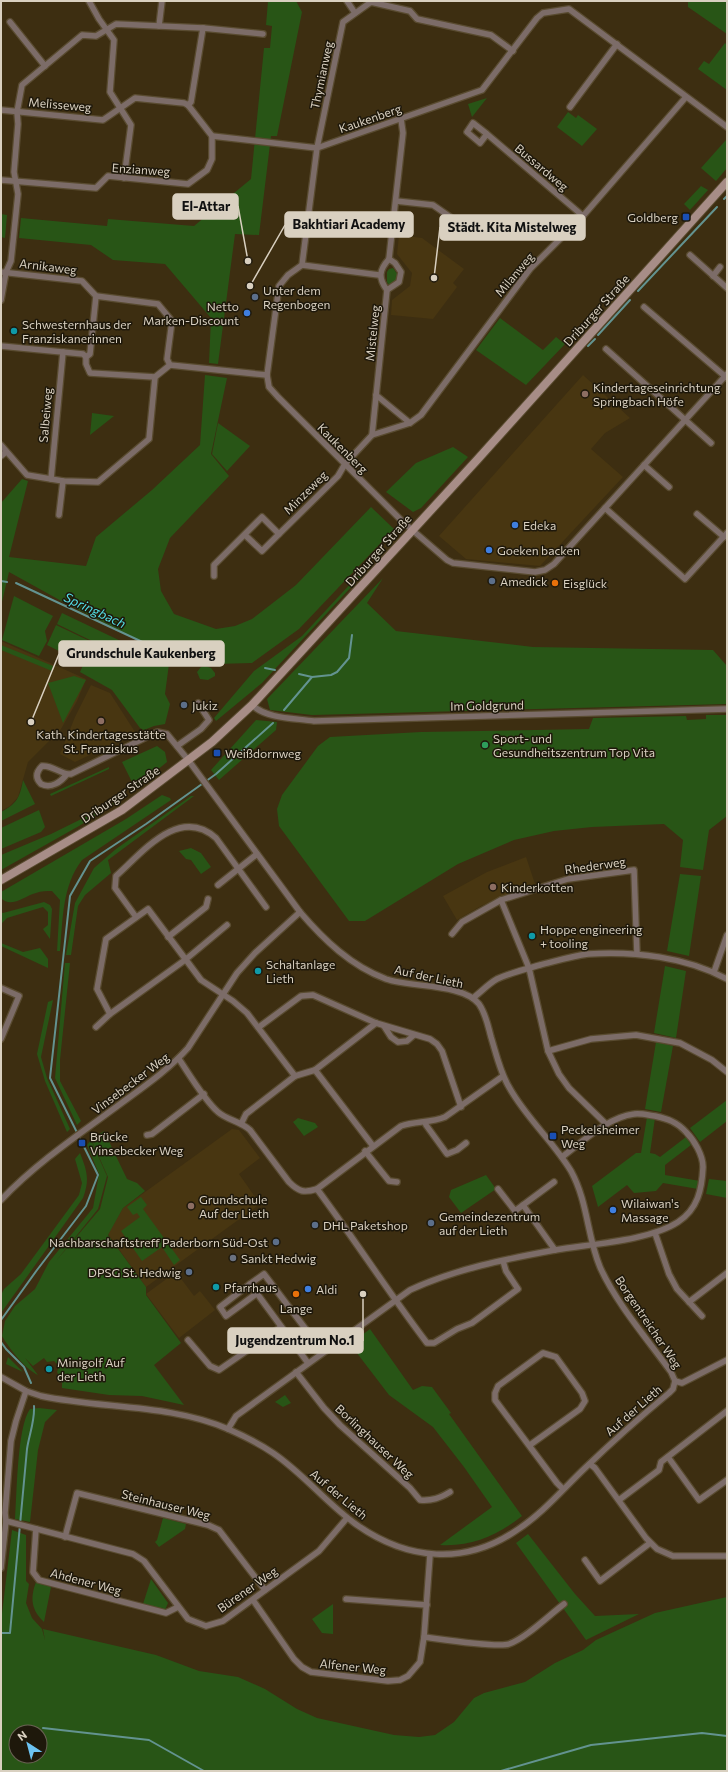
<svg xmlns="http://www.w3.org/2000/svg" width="728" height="1772" font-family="Commissioner,sans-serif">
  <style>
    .built { fill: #483611 }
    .green { fill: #285516; fill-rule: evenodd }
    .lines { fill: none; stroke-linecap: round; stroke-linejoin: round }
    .stream { stroke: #639390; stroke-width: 2 }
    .minor-casing { stroke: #594b30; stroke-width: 8 }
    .secondary-casing { stroke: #594b30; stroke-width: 10 }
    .minor { stroke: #7c6c68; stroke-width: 5.5 }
    .secondary { stroke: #a78d87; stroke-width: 8 }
    .transit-dot { fill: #1a4fb4; stroke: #1e180b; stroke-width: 1.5 }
    .service-dot { fill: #5c6f8a; stroke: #1e180b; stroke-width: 1.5 }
    .shop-dot { fill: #3f7fe0; stroke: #1e180b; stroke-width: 1.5 }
    .culture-dot { fill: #0f9aa8; stroke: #1e180b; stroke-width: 1.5 }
    .education-dot { fill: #8d6e63; stroke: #1e180b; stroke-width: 1.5 }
    .food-dot { fill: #e8710a; stroke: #1e180b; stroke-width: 1.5 }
    .leisure-dot { fill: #2e9e5b; stroke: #1e180b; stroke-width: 1.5 }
    .worship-dot { fill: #6b7280; stroke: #1e180b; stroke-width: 1.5 }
    .labels { text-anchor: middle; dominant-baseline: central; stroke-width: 3; stroke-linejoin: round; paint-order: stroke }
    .street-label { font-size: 12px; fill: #d9d0c0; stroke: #1e180b }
    .poi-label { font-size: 12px; fill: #d9d0c0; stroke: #1e180b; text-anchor: start }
    .water-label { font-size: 13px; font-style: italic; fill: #53dfe6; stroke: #1e180b }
    .leader { fill: none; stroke: #d9d0c0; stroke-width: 1.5 }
    .callout-dot { fill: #d9d0c0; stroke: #1e180b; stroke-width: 1.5 }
    .callout { fill: #d9d0c0; stroke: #d9d0c0; stroke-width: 1.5 }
    .callout-label { font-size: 13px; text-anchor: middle; font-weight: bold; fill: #111 }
  </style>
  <rect width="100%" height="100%" fill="#3d2e11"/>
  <g class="built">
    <polygon points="399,235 422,238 464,269 453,283 457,287 433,319 391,315 392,300 410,286 412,273 397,254"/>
    <polygon points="583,375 630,418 605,433 591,449 623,477 540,566 466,559 439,536"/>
    <polygon points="1,641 86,679 77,701 61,729 28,762 18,797 10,806 1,811"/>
    <polygon points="91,685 110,693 135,732 134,734 75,762 60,754 75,717"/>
    <polygon points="526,857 535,884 517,890 481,906 457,920 443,896 487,872"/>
    <polygon points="232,1129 239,1130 260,1158 239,1174 260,1204 146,1287 108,1234 123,1208"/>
    <polygon points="176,1272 194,1296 200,1291 215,1310 179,1338 146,1294"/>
  </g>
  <g class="green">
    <polygon points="268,1 296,1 302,12 277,136 271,136 259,235 235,234 218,364 209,363 211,318 165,264 113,260 91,245 19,238 21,218 107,226 108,219 194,226 251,179 264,48 270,48 272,26 266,25"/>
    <polygon points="688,1 727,1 727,34 688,7"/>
    <polygon points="725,43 727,45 727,90 698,69 704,61 709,64"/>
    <polygon points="487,98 472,117 468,104"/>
    <polygon points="568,112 576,118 578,115 597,129 582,146 557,127"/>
    <polygon points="726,140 727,168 716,181 701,168"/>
    <polygon points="701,186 708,190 690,210 684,204"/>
    <polygon points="1,214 7,215 5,238 1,237"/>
    <polygon points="393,268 398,275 397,280 389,285 387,282 387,272 389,269"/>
    <polygon points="500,318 543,350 556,337 565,344 526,385 476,350"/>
    <polygon points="205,375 227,378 211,454 229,476 170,538 158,569 161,591 174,614 216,629 235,626 252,619 296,585 371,507 394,529 299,629 252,663 215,664 169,655 65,603 9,572 1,606 1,503 22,479 28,481 9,557 86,566 96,537 152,490 200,445"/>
    <polygon points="92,413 114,416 90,435 92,414"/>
    <polygon points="218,423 250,446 227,471 212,454"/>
    <polygon points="453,447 468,457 421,508 413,512 386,492 416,463"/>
    <polygon points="366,567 368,569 262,683 216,721 214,718 254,671 302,636"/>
    <polygon points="383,578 367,603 396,631 533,647 713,650 727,666 727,704 312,715 270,710 267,699"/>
    <polygon points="14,596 53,616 45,631 47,641 39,656 2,640"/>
    <polygon points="62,613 169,664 165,694 170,704 165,724 154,726 144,730 140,728 112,690 80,672 91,647 83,663 47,645 56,625 94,643 94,642 57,624"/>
    <polygon points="1,645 53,666 52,671 1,650"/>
    <polygon points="205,666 211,668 215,673 215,676 208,680 200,679 197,672 201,667"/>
    <polygon points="74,676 86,680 63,723 48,683"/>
    <polygon points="706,715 727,715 727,816 709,830 703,870 680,867 683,840 664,824 592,827 554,831 514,840 458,864 365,921 349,921 279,826 277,809 282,795 318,746 330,737 421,732 589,729 593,718 686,716 687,720 706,719"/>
    <polygon points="256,720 277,722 276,730 219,780 211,770"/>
    <polygon points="157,746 165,752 167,762 135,788 122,762"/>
    <polygon points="109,767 109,769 51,796 50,794"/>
    <path d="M23 780 35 804 1 821V812C17 804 20 797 23 780Z"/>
    <path d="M162 795 170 798 171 800 82 860C62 886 63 919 60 951H57L60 900 52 891C47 891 41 891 36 893 24 896 11 909 1 898V892L126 819Z"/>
    <polygon points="191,796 194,796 108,860 111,873 85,895 78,906 71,955 66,955 75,903 94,868 116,849"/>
    <polygon points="122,799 79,826 1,870 1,855 51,834"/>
    <polygon points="39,810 45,827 41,832 1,849 1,828"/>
    <polygon points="191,848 201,853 211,867 201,874 191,860 186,859 179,851"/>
    <polygon points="680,874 701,876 689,956 667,951"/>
    <polygon points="44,902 50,905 52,909 50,939 43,929 48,925 48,912 43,907 7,918 1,924 1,912 3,913"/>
    <polygon points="1,943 23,952 40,948 48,959 48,968 1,946"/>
    <polygon points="65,963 70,963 60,1060 60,1081 81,1121 77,1125 55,1078"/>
    <polygon points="665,966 686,971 676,1038 654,1033"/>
    <polygon points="53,1000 41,1057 47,1078 70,1129 67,1132 45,1081 37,1054 48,1002"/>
    <polygon points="656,1042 673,1046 661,1112 645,1109"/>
    <polygon points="727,1100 727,1121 700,1142 690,1128"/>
    <polygon points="647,1117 655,1118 650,1153 655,1154 660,1157 686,1137 691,1145 665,1165 665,1175 700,1181 698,1189 663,1183 656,1191 634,1193 627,1185 598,1207 592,1186 636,1153 641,1153"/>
    <polygon points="298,1118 315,1123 318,1127 304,1136 293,1122"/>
    <path d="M104 1131 127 1179 137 1183 145 1191 123 1208 108 1235 146 1287V1295L181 1343 154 1365 184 1405 142 1396 109 1395 62 1388V1381L57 1372 59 1366 54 1361 47 1362 44 1358 33 1366 25 1358 38 1375C25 1369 9 1348 2 1336L5 1321 15 1306 35 1289 49 1262 93 1208 99 1174 87 1145 91 1140 107 1176 98 1209 56 1261 100 1209 108 1177 91 1139Z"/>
    <path d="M80 1153C87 1171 90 1179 83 1198L1 1313V1295L4 1289 21 1274 79 1195 82 1183 75 1159Z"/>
    <polygon points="486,1175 496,1189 461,1213 449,1197 451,1190"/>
    <polygon points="709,1179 727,1181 727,1198 706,1194"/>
    <polygon points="141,1197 147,1205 143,1209 180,1260 174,1265 162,1247 142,1261 121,1231 140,1217 137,1213 133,1215 127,1207"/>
    <path d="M370 1329 413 1390 422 1386 432 1387 451 1413 449 1414 522 1516C498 1535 472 1547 440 1545L492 1507 464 1467 433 1427 389 1395 350 1344Z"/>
    <polygon points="8,1357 23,1372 6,1364"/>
    <polygon points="285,1395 291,1403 283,1407 275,1402"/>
    <path d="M39 1408 57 1410 45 1422 38 1450 30 1522 15 1519C17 1494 17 1427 30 1409Z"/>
    <polygon points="163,1518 186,1524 185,1529 159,1547 155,1542 157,1540"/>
    <path d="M12 1530 26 1535V1581L29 1584 26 1603 32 1618 42 1629 45 1640 43 1629 156 1655 199 1671 238 1677 265 1689 297 1709 317 1718 394 1735 419 1737 435 1735 454 1722 474 1698 484 1693 525 1682 555 1663 583 1650 596 1640 655 1613 727 1597V1771H1V1622ZM16 1732H40V1756H16Z"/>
    <polygon points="528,1534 575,1594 595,1616 639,1614 586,1640 516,1543"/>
    <polygon points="151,1579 168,1603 165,1610 143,1604"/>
    <path d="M36 1582 51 1587 44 1622C31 1610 30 1598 36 1582Z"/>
    <polygon points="333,1604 333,1634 322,1633 312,1619"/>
  </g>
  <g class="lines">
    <g class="stream">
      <polyline points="724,199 727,196"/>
      <polyline points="638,291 717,207"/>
      <polyline points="598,335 630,300"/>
      <polyline points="588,346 595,339"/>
      <polyline points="1,581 7,582"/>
      <polyline points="16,583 166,653"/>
      <polyline points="265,668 275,670"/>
      <polyline points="299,674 312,677 331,675 337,672 349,658 352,635"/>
      <polyline points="284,710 312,677"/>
      <polyline points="1,1320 37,1270 86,1206 98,1175 50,1078 70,896 90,861 146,824 216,774 273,723"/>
      <polyline points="1,1342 6,1349 24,1367 31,1383"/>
      <path d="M1 1633H10L27 1449C29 1435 35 1421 34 1406"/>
      <polyline points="43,1728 149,1740 204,1771"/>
      <polyline points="501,1771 591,1745 702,1733 727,1736"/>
    </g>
    <g class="minor-casing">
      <g id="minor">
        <polyline points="89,1 99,19 114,40 110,92 131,125 124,178"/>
        <polyline points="347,1 355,13"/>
        <polyline points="10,22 45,66"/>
        <polyline points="159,26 162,1"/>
        <polyline points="188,105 191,102 203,28"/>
        <polyline points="570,107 617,44"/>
        <polyline points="1,110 103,120 135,98 184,103 188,105"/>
        <polyline points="727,127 569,9 543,13 537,18 482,90 317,148 302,265 288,275 279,286 267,375 269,387 278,397 403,522 447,560 453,563 535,572 545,570 554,564 727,374"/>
        <polyline points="487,134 480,143 467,132 473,123 487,134 583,216"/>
        <polyline points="212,136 317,148 343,22 371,2 410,11 417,19 491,35 513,51"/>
        <polyline points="1,180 96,188 108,176 188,184 207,170 212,159 212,136 188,105"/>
        <polyline points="396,201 433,205 469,230 490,223"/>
        <polyline points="690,255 727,288"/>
        <polyline points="302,265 379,275"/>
        <polyline points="1,272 82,281 96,296 158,304 172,321 167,359 170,365 267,375"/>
        <polyline points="713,276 720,267"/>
        <polyline points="387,290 399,282 401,272 395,263 389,259"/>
        <polyline points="96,296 90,354 86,357 86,364 90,373 155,377"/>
        <polyline points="1,300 6,272 11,261 18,194 14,172 18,124 17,112 22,85 82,35 96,36 116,24 203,28 263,34"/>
        <polyline points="644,307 727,378"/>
        <polyline points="1,346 83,354 86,357"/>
        <polyline points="606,349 711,443"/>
        <polyline points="376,395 410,423"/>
        <polyline points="372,435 410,423 421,415 530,269 583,216 686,97"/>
        <polyline points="1,445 27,475 63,481 98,482 149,439 155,377 170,365"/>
        <polyline points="1,456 6,452"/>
        <polyline points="644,465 669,487"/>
        <polyline points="51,479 63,352"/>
        <polyline points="605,508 685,579 727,533"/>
        <polyline points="697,514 724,537"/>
        <polyline points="59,515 63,481"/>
        <polyline points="245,535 262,551 279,534"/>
        <path d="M214 576V565L262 517 279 534 338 476 345 464 372 435 387 290C378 278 379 270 389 259L403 133 401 119"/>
        <path d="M252 705C267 719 294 718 314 721L727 709"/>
        <polyline points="177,746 201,729 209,720 198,703"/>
        <path d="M67 774C61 782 51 789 41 784 35 778 36 772 42 766 53 765 61 775 71 774L157 732 167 734 189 761 300 912C324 940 351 966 386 979 412 988 462 983 479 1004 486 1014 488 1026 491 1037 496 1053 500 1072 509 1087 526 1118 553 1141 571 1171 588 1202 587 1236 600 1267 616 1303 648 1340 671 1372L675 1381"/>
        <polyline points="218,885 257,854"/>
        <path d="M136 917 115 888 116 876C142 853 179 805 216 838L266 907"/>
        <polyline points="227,925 185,960 110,1014 97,989 106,939 148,909 201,980 233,1001 247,1013 295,1076 315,1070 373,1146"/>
        <polyline points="452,934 462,922 501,900"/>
        <polyline points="168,937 206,907 208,899"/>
        <polyline points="714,972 727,935"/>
        <polyline points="1,988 19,996 1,1039"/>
        <path d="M473 998C481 992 488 984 497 979 510 973 526 969 540 965 556 961 572 956 588 954 635 951 686 957 727 979"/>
        <polyline points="384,1026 391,1037 398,1042 407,1041 414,1035"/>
        <polyline points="96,1027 110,1014"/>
        <polyline points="259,1027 301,996 313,995 376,1023 430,1039 437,1044 442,1051 461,1107"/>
        <polyline points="548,1051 591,1039 636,1035 680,1043 712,1060 727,1072"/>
        <path d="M179 1059C189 1074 205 1101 218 1112 227 1120 240 1121 250 1130L289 1182C299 1192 304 1193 317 1189L401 1126C415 1121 431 1123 445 1117L503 1076"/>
        <polyline points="315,1070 376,1023"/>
        <polyline points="242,1122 246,1114 295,1076"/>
        <polyline points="425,1122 426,1125 447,1154 457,1150 466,1143"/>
        <polyline points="606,1124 569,1088 559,1074 548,1051 529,968 501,900 568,879 634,870 637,954"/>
        <polyline points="147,1135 152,1134 204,1094"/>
        <polyline points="365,1151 389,1181 397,1182"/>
        <path d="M317 1189C355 1240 389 1293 427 1343H434L457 1329 472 1323 518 1289 506 1271 503 1261"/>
        <polyline points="498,1189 515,1211 554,1182"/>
        <path d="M1 1200C38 1161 84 1131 127 1099 149 1083 170 1068 188 1048L237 973 255 953 300 912"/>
        <polyline points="523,1205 555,1250"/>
        <polyline points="655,1233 669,1274 677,1289 702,1316"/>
        <polyline points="250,1284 220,1307 226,1316 256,1294"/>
        <polyline points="689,1302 727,1273"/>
        <polyline points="188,1340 210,1366 219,1370 281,1327"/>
        <polyline points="308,1363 250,1284 264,1274 323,1352"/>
        <path d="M296 1372 324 1408 340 1425 410 1488 420 1500C432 1501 440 1498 450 1492"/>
        <path d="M1 1377 26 1391 41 1396C103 1409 170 1404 228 1429 244 1436 260 1444 273 1453 304 1474 327 1504 357 1525 407 1560 465 1566 517 1530 542 1514 563 1489 585 1468 612 1442 640 1417 669 1393L673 1389 675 1381"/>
        <polyline points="675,1381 682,1383 727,1360"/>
        <path d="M228 1429 236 1416 410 1290C455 1269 506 1259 555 1250 590 1244 649 1241 678 1222 698 1209 702 1189 703 1167 703 1155 694 1140 686 1132 677 1122 668 1119 655 1116 648 1115 640 1113 634 1114 608 1117 582 1142 562 1157"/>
        <polyline points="530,1445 580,1409 585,1401 582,1393 556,1357 543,1353 498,1386 495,1393 495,1400 557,1483 563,1489"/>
        <polyline points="668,1457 699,1500 727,1480"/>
        <polyline points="590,1464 595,1468 646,1538 657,1549 673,1556 727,1556"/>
        <polyline points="619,1500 659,1470 661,1462 727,1411"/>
        <polyline points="6,1521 133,1554 144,1561 188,1619 206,1626 223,1621 319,1551 347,1518"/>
        <polyline points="36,1529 33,1572 39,1580 166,1613 178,1607"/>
        <polyline points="65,1537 77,1493 208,1525 219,1530 265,1590"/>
        <polyline points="585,1560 600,1581 650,1543"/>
        <polyline points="1,1568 6,1521 5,1513 11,1441 16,1421 26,1391"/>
        <polyline points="346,1599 427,1605"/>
        <polyline points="253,1600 294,1659 302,1667 311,1672 388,1681 400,1680 408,1676 420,1662 424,1637 430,1555"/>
        <path d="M424 1637C440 1639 497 1648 509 1644 526 1638 548 1616 564 1604"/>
      </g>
    </g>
    <g class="secondary-casing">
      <polyline id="secondary" points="1,880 122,810 212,742 252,705 477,460 727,182"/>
    </g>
    <use href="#minor" class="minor"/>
    <use href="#secondary" class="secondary"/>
  </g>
  <g class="transit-dot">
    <rect x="682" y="213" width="8" height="8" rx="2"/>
    <rect x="213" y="749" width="8" height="8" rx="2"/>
    <rect x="549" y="1132" width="8" height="8" rx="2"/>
    <rect x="78" y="1139" width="8" height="8" rx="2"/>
  </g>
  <g class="service-dot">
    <circle cx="255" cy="297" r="4"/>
    <circle cx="492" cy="581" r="4"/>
    <circle cx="184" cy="705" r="4"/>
    <circle cx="431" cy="1223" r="4"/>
    <circle cx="315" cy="1225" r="4"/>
    <circle cx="276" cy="1242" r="4"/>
    <circle cx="189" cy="1272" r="4"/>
  </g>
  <g class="shop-dot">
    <circle cx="247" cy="313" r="4"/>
    <circle cx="515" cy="525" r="4"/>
    <circle cx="489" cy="550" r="4"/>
    <circle cx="613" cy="1210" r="4"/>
    <circle cx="308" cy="1289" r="4"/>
  </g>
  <g class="culture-dot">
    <circle cx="14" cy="331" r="4"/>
    <circle cx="532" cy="936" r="4"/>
    <circle cx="258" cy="971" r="4"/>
    <circle cx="216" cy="1287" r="4"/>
    <circle cx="49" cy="1369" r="4"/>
  </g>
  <g class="education-dot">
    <circle cx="585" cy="394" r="4"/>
    <circle cx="101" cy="721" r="4"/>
    <circle cx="493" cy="887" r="4"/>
    <circle cx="191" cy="1206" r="4"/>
  </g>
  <g class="food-dot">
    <circle cx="555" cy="583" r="4"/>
    <circle cx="296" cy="1294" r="4"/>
  </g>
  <circle class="leisure-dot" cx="485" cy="745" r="4"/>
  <circle class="worship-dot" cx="233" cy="1258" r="4"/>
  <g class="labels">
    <g class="street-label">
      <text transform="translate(321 75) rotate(-78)">Thymianweg</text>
      <text transform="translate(60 104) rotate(5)">Melisseweg</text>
      <text transform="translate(370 118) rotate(-19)">Kaukenberg</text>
      <text transform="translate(542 167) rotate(40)">Bussardweg</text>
      <text transform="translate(141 169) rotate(4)">Enzianweg</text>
      <text transform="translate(48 266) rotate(7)">Arnikaweg</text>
      <text transform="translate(514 274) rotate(-50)">Milanweg</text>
      <text transform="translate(596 310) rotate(-48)">Driburger Straße</text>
      <text transform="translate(372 333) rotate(-84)">Mistelweg</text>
      <text transform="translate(45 415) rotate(-85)">Salbeiweg</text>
      <text transform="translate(343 448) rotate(45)">Kaukenberg</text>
      <text transform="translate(305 492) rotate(-45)">Minzeweg</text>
      <text transform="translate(378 550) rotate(-48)">Driburger Straße</text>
      <text transform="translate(487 705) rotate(-1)">Im Goldgrund</text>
      <text transform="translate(120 794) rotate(-34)">Driburger Straße</text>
      <text transform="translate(595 865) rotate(-8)">Rhederweg</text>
      <text transform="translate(429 976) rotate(12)">Auf der Lieth</text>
      <text transform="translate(130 1083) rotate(-37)">Vinsebecker Weg</text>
      <text transform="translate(649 1322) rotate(56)">Borgentreicher Weg</text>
      <text transform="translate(633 1410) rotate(-41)">Auf der Lieth</text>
      <text transform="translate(375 1441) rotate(43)">Borlinghauser Weg</text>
      <text transform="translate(339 1494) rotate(40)">Auf der Lieth</text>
      <text transform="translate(166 1504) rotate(14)">Steinhauser Weg</text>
      <text transform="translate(86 1581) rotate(15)">Ahdener Weg</text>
      <text transform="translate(247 1589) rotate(-35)">Bürener Weg</text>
      <text transform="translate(353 1666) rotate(6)">Alfener Weg</text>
    </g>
    <g class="poi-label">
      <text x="678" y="217" text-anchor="end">Goldberg</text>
      <text x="263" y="290">Unter dem<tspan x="263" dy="14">Regenbogen</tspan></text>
      <text x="239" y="306" text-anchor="end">Netto<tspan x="239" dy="14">Marken-Discount</tspan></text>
      <text x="22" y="324">Schwesternhaus der<tspan x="22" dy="14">Franziskanerinnen</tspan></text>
      <text x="593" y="387">Kindertageseinrichtung<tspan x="593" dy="14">Springbach Höfe</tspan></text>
      <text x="523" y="525">Edeka</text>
      <text x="497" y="550">Goeken backen</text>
      <text x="500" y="581">Amedick</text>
      <text x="563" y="583">Eisglück</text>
      <text x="192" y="705">Jukiz</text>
      <text x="101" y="734" text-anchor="middle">Kath. Kindertagesstätte<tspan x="101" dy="14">St. Franziskus</tspan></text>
      <text x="493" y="738">Sport- und<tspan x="493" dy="14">Gesundheitszentrum Top Vita</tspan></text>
      <text x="225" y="753">Weißdornweg</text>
      <text x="501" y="887">Kinderkotten</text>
      <text x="540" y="929">Hoppe engineering<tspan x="540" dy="14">+ tooling</tspan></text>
      <text x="266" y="964">Schaltanlage<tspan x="266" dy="14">Lieth</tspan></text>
      <text x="561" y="1129">Peckelsheimer<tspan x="561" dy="14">Weg</tspan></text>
      <text x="90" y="1136">Brücke<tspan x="90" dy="14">Vinsebecker Weg</tspan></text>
      <text x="199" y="1199">Grundschule<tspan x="199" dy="14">Auf der Lieth</tspan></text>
      <text x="621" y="1203">Wilaiwan's<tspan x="621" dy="14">Massage</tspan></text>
      <text x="439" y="1216">Gemeindezentrum<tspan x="439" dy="14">auf der Lieth</tspan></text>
      <text x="323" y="1225">DHL Paketshop</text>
      <text x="268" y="1242" text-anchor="end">Nachbarschaftstreff Paderborn Süd-Ost</text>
      <text x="241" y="1258">Sankt Hedwig</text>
      <text x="181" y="1272" text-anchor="end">DPSG St. Hedwig</text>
      <text x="224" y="1287">Pfarrhaus</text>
      <text x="316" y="1289">Aldi</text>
      <text x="296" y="1308" text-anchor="middle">Lange</text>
      <text x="57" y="1362">Minigolf Auf<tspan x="57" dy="14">der Lieth</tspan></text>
    </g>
    <g class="water-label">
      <text transform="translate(95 610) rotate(25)">Springbach</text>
    </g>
  </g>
  <path class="leader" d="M248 261L238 206M250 286L285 225M434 278L440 227M31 722L59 654M363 1294L363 1341"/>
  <g class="callout-dot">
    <circle cx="248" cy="261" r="4"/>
    <circle cx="250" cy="286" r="4"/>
    <circle cx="434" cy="278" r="4"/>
    <circle cx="31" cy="722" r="4"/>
    <circle cx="363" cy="1294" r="4"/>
  </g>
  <g class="callout">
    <rect x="173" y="194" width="65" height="25" rx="4"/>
    <rect x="285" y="212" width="128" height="25" rx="4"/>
    <rect x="440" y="215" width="145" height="25" rx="4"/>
    <rect x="59" y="641" width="165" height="25" rx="4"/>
    <rect x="228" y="1328" width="135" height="25" rx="4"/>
  </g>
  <g class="callout-label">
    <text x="206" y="211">El-Attar</text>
    <text x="349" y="229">Bakhtiari Academy</text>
    <text x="512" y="232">Städt. Kita Mistelweg</text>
    <text x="141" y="658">Grundschule Kaukenberg</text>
    <text x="295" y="1345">Jugendzentrum No.1</text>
  </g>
  <rect width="728" height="1772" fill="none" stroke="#d9d0c0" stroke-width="4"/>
  <g transform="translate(28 1744) rotate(324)"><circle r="19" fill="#1e180b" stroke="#696253"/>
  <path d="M0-3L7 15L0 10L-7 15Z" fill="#6cc3f2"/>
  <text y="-6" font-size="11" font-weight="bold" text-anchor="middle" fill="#d9d0c0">N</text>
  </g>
</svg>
